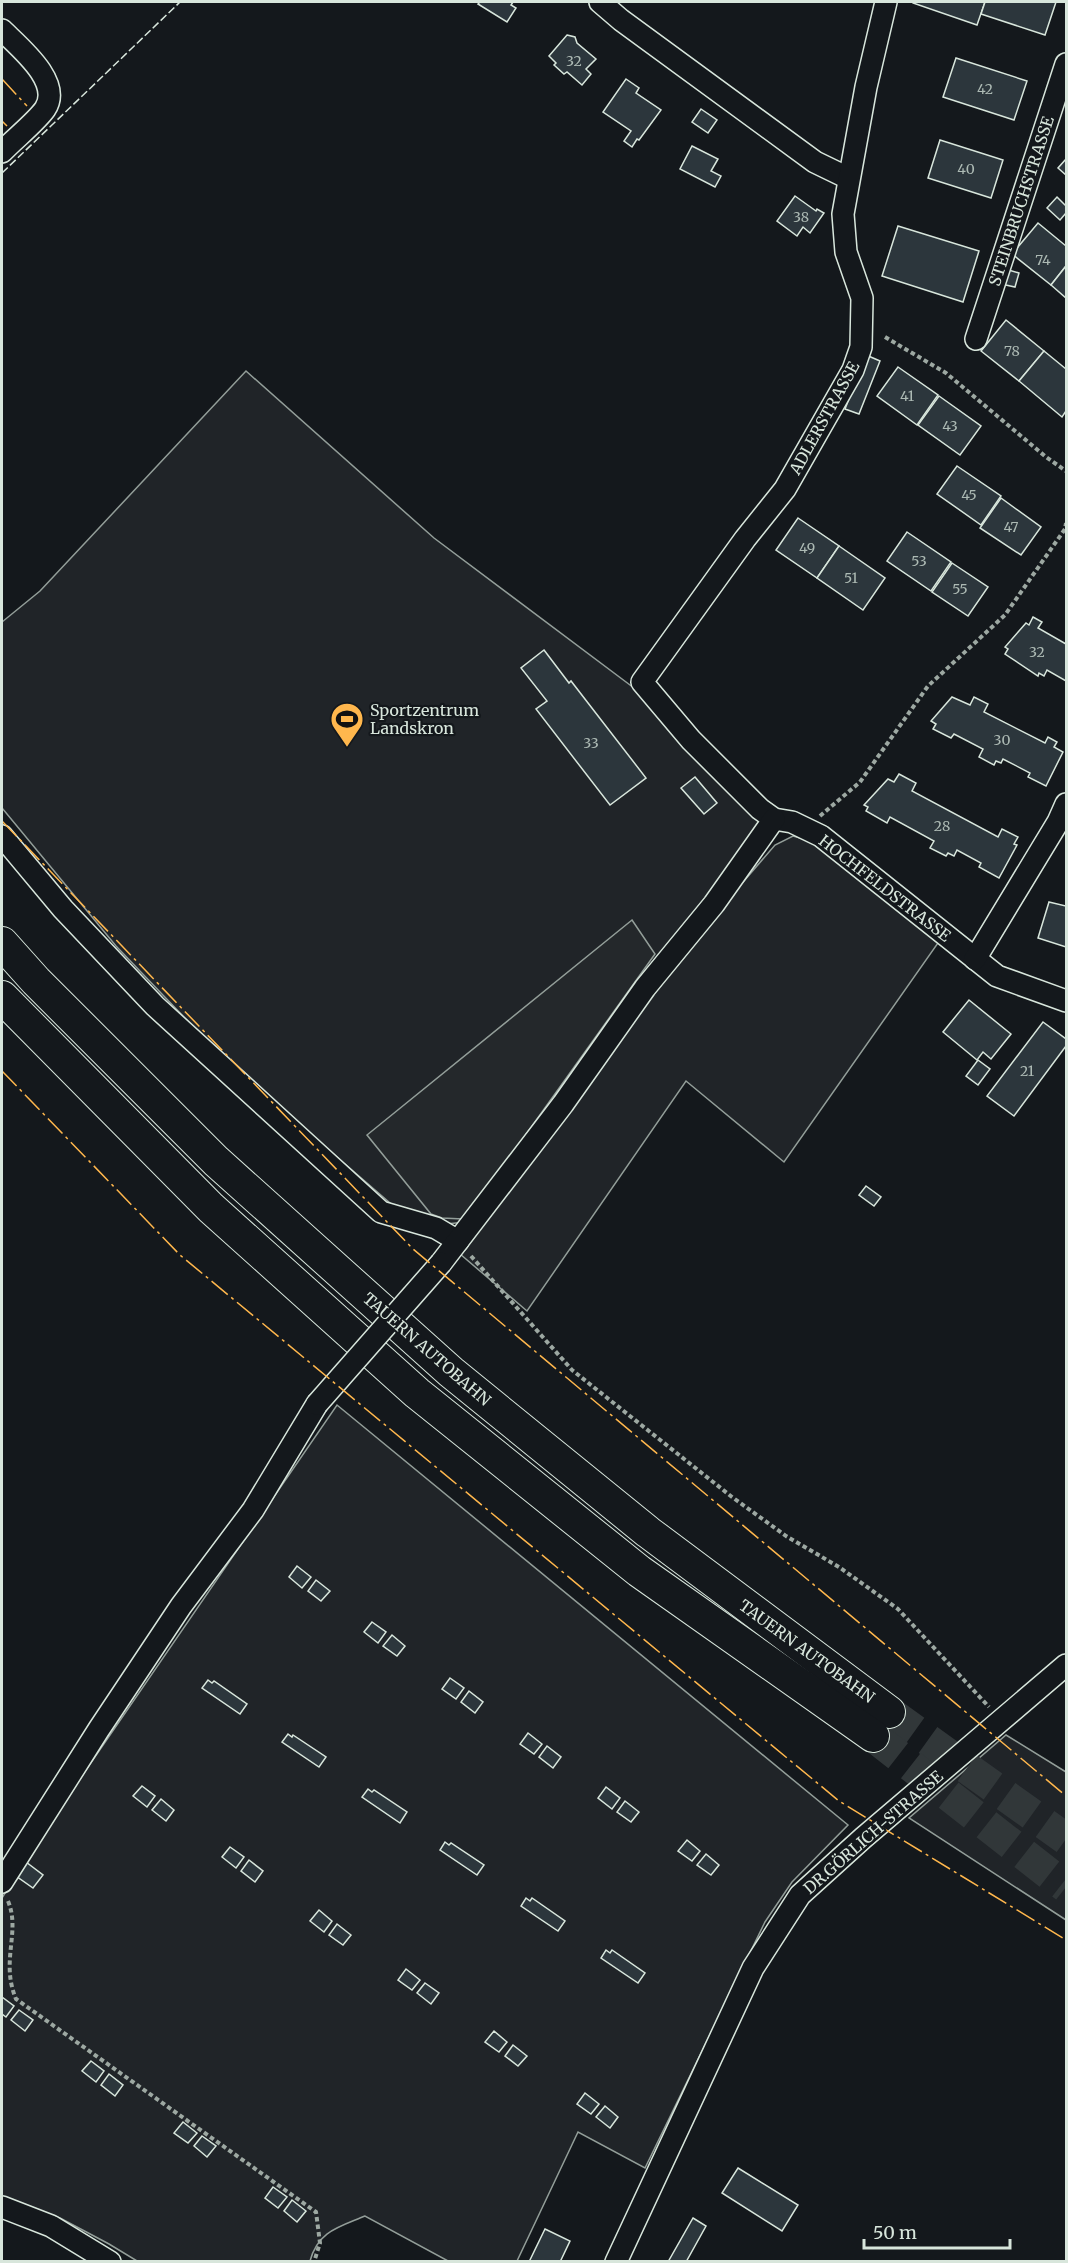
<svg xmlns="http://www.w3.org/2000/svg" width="1068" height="2263" font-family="Merriweather,serif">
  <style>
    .green { fill: #202428; stroke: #939e99; stroke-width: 1.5 }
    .parking { fill: #24282b; stroke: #939e99; stroke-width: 1.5 }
    .building { fill: #2c363c; stroke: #d8e6dc; stroke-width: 1.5 }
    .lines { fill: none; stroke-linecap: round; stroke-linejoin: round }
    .highway-tunnel { stroke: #313739; stroke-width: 32; stroke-dasharray: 32 16; stroke-linecap: butt }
    .minor-casing { stroke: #d8e6dc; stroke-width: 24 }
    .highway-casing { stroke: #d8e6dc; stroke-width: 34 }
    .path { stroke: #9da8a2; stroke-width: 4; stroke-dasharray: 4.5 3; stroke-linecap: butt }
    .minor { stroke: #14181c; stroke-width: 21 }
    .highway { stroke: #14181c; stroke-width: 32 }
    .minor-bridge-casing { stroke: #d8e6dc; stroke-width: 24; stroke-linecap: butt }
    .minor-bridge { stroke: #14181c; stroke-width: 21 }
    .fence { stroke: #d8e6dc; stroke-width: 1.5; stroke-dasharray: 8 3; stroke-linecap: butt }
    .power { stroke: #ffb74d; stroke-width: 1.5; stroke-dasharray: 21 4.5 3 4.5; stroke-linecap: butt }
    .labels { text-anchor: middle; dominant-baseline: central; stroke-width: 4.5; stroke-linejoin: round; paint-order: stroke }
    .number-label { font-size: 14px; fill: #adbab4 }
    .street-label { font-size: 16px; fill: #d8e6dc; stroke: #14181c }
    .poi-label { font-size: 16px; fill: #d8e6dc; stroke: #14181c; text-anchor: start }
  </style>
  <rect width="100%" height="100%" fill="#14181c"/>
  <g class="green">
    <polygon points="246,371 434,538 634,688 768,826 466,1222 436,1225 397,1209 226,1061 116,946 2,808 2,622 40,591"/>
    <polygon points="793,836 811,841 938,943 784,1162 686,1081 527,1311 460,1254 642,999 775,845"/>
    <path d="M337 1405 848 1825 792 1882 765 1922 645 2168 578 2132 517 2261H448L365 2216C339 2227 318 2231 310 2261H137L109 2244 60 2218 2 2198V1898L33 1847Z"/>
    <polygon points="1006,1735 1066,1772 1066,1920 909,1818"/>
  </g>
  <polygon class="parking" points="632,920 655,954 474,1207 463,1219 442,1218 431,1214 367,1135"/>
  <g class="building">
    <polygon points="480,2 513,2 511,5 516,8 507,22 478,4"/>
    <polygon points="913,2 985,2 977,25 913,3"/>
    <polygon points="985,2 1056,2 1045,35 981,14"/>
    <polygon points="567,35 575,37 577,43 596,59 586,69 591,74 582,85 567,72 564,74 554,65 556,63 549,56"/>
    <polygon points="956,58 1027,81 1014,120 943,97"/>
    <polygon points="626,79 639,88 636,93 661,110 639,140 637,139 632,147 624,141 631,131 603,112"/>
    <polygon points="701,109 717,120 708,133 692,122"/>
    <polygon points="940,140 1003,160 991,198 928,178"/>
    <polygon points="692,146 718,159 711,171 721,176 715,187 680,169"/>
    <polygon points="1066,159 1066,175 1058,168"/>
    <polygon points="795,196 816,211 817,209 824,213 810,233 803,227 797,236 777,221"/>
    <polygon points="1057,197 1066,206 1066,213 1060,220 1047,208"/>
    <polygon points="1038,223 1066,246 1066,266 1051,285 1012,254"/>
    <polygon points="898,226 979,251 963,302 882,276"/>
    <polygon points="1066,266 1066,298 1051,285"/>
    <polygon points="1005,269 1019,273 1015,287 1001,284"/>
    <polygon points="1006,320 1044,351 1019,381 981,351"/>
    <polygon points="1044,351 1066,369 1066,411 1062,417 1019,381"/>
    <polygon points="866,355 880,361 859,414 845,409"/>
    <polygon points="898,367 938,395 917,425 877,396"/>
    <polygon points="939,396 981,426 960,455 918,425"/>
    <polygon points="957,466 1001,496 981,525 937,494"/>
    <polygon points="1001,498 1041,527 1021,555 980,528"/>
    <polygon points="798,518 839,546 817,578 776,550"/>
    <polygon points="907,532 951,562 931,591 887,561"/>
    <polygon points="839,546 885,578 863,610 817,578"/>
    <polygon points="952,563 988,587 968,616 932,592"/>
    <polygon points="1033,617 1042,622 1038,628 1066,644 1066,681 1047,670 1044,676 1039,673 1038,676 1005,654 1008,649 1005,647 1026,623 1029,625"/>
    <polygon points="544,650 569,683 571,681 646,778 610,805 536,709 547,701 521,668"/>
    <polygon points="952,697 970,705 974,697 988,704 984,712 1045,743 1048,737 1057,742 1054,747 1063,752 1046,786 1028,777 1030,773 1003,759 1001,763 996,761 994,765 979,757 983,749 954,734 951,738 933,729 936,724 931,721"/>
    <polygon points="899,774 916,783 912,791 998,837 1002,829 1018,837 1014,844 1017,845 999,878 979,867 981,863 957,850 954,856 948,853 946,856 930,848 934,841 890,817 887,823 866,811 868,807 864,805 888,779 894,782"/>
    <polygon points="695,777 717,803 704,814 681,788"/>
    <polygon points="1049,902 1066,906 1066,947 1038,938"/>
    <polygon points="969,1000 1011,1034 991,1059 983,1052 977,1060 943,1032"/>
    <polygon points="1043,1022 1066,1039 1066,1046 1014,1116 987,1096"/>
    <polygon points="978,1060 990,1069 978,1085 966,1076"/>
    <polygon points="866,1186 881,1197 874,1206 859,1195"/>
    <polygon points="297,1566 311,1577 302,1588 289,1577"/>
    <polygon points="316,1580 330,1591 321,1601 308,1591"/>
    <polygon points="372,1622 386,1632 378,1643 364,1632"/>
    <polygon points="392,1635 405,1646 397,1656 383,1646"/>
    <polygon points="450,1678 464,1688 456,1699 442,1689"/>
    <polygon points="208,1680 212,1683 214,1681 247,1704 240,1714 202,1688"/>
    <polygon points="469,1691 483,1702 475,1713 461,1702"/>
    <polygon points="528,1733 542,1744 534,1754 520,1744"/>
    <polygon points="288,1734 292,1737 293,1735 326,1757 319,1767 282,1742"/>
    <polygon points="547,1746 561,1757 553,1768 539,1757"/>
    <polygon points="142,1786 155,1796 147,1807 133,1796"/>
    <polygon points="606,1787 620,1798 612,1809 598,1798"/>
    <polygon points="368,1789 372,1792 374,1790 407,1812 400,1823 362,1797"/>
    <polygon points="161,1799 174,1810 166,1821 152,1810"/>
    <polygon points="625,1801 639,1812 631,1822 617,1812"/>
    <polygon points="687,1840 700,1851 692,1861 678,1851"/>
    <polygon points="445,1842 449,1845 451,1843 484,1865 477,1875 440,1850"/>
    <polygon points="230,1847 244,1857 236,1868 222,1857"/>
    <polygon points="706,1854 719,1865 711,1875 697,1865"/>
    <polygon points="249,1860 263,1871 255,1882 241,1871"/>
    <polygon points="26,1862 43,1875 33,1888 16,1876"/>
    <polygon points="526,1898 530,1901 532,1898 565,1921 558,1931 521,1906"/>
    <polygon points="319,1910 332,1921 324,1932 310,1921"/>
    <polygon points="337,1924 351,1935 343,1945 329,1935"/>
    <polygon points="606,1950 610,1953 612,1950 645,1973 638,1983 601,1958"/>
    <polygon points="406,1969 420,1980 412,1990 398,1980"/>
    <polygon points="425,1983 439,1993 431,2004 417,1993"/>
    <polygon points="2,1997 14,2006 6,2017 2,2014"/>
    <polygon points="19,2010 33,2020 25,2031 11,2020"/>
    <polygon points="494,2031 507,2042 499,2052 485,2042"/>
    <polygon points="513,2045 527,2056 518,2066 505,2056"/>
    <polygon points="91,2061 104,2071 96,2082 82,2071"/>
    <polygon points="109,2074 123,2085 115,2096 101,2085"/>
    <polygon points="585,2093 599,2104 591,2114 577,2104"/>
    <polygon points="605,2106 618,2117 610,2128 596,2117"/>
    <polygon points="183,2122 197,2133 188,2143 174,2133"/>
    <polygon points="202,2136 216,2146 207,2157 194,2146"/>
    <polygon points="738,2168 798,2205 782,2231 722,2193"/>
    <polygon points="273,2187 287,2197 278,2208 265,2198"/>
    <polygon points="292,2200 306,2211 297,2222 284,2211"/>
    <polygon points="693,2218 706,2226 686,2262 668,2262"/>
    <polygon points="545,2229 570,2241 560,2262 529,2262"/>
  </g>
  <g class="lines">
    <g class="highway-tunnel">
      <polyline points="889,1712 1066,1839"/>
      <polyline points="873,1736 1066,1887"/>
    </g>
    <g class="minor-casing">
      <g id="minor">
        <polyline points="600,2 621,20 815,162 848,178"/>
        <polyline points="886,2 866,87 843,214 846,252 862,298 861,347 853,370 785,489 745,539 642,682 691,740 760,809 774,819 792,822 821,836 997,976 1066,1001"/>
        <path d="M2 30C19 47 63 82 45 109 36 122 13 140 2 152"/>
        <polyline points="976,339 1066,64"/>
        <polyline points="2,836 63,909 155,1006 381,1212 436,1228 458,1241"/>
        <polyline points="975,959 1058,822 1066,804"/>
        <polyline points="441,1263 563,1104 645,988 714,904 774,819"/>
        <polyline points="2,1882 99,1729 181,1606 253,1510 317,1404"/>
        <polyline points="2,2207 51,2226 110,2262"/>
        <polyline points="616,2262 753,1968 800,1895 863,1838 1066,1665"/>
      </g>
    </g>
    <g class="highway-casing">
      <g id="highway">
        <polyline points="2,943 36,981 216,1161 451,1372 648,1532 889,1712"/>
        <polyline points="2,997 211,1208 417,1393 639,1571 873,1736"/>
      </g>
    </g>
    <g class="path">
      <polyline points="885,337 946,373 1046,457 1066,471"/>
      <polyline points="820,816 860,782 928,686 1005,615 1065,529 1066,523"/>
      <polyline points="471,1256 572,1370 732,1497 786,1536 839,1567 898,1609 989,1707"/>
      <path d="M8 1901C21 1932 0 1961 16 1999L316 2212 320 2243 314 2262"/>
    </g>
    <use href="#minor" class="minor"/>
    <use href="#highway" class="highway"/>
    <g class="minor-bridge-casing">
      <polyline id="minor-bridge" points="317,1404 441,1263"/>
    </g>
    <use href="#minor-bridge" class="minor-bridge"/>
    <polyline class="fence" points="2,173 180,2"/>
    <g class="power">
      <polyline points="2,79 27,106"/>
      <polyline points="2,121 7,126"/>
      <polyline points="2,821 413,1249 1066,1796"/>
      <polyline points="2,1071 180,1255 839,1801 1066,1940"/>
    </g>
  </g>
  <defs>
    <g id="stadium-pin" transform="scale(1.725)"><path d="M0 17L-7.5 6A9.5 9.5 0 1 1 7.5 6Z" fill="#ffb74d" stroke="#14181c"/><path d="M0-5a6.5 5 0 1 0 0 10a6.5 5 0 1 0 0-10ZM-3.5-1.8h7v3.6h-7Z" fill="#111"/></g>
  </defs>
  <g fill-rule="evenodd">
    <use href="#stadium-pin" x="347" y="719"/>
  </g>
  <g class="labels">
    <g class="number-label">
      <text x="574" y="61">32</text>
      <text x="985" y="89">42</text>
      <text x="966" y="169">40</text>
      <text x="801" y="217">38</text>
      <text x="1043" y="260">74</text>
      <text x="1012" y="351">78</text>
      <text x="907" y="396">41</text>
      <text x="950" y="426">43</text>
      <text x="969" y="495">45</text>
      <text x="1011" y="527">47</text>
      <text x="807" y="548">49</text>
      <text x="919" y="561">53</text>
      <text x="851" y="578">51</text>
      <text x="960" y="589">55</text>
      <text x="1037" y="652">32</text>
      <text x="1002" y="740">30</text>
      <text x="591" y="743">33</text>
      <text x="942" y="826">28</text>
      <text x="1027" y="1071">21</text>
    </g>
    <g class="street-label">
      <text transform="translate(1021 201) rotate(-72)">STEINBRUCHSTRASSE</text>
      <text transform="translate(824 418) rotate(-61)">ADLERSTRASSE</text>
      <text transform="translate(885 888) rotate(38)">HOCHFELDSTRASSE</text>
      <text transform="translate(427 1349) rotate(41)">TAUERN AUTOBAHN</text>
      <text transform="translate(807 1651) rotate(36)">TAUERN AUTOBAHN</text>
      <text transform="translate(873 1832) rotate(-41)">DR.GÖRLICH-STRASSE</text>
    </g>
    <g class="poi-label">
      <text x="370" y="710">Sportzentrum<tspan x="370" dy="18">Landskron</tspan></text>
    </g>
  </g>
  <rect width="1068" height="2263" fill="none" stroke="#d8e6dc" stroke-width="6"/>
  <path d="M864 2239v9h146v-9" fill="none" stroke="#d8e6dc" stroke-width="3"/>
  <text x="873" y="2239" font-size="18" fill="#d8e6dc" stroke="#14181c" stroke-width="4.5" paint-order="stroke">50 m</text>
</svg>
